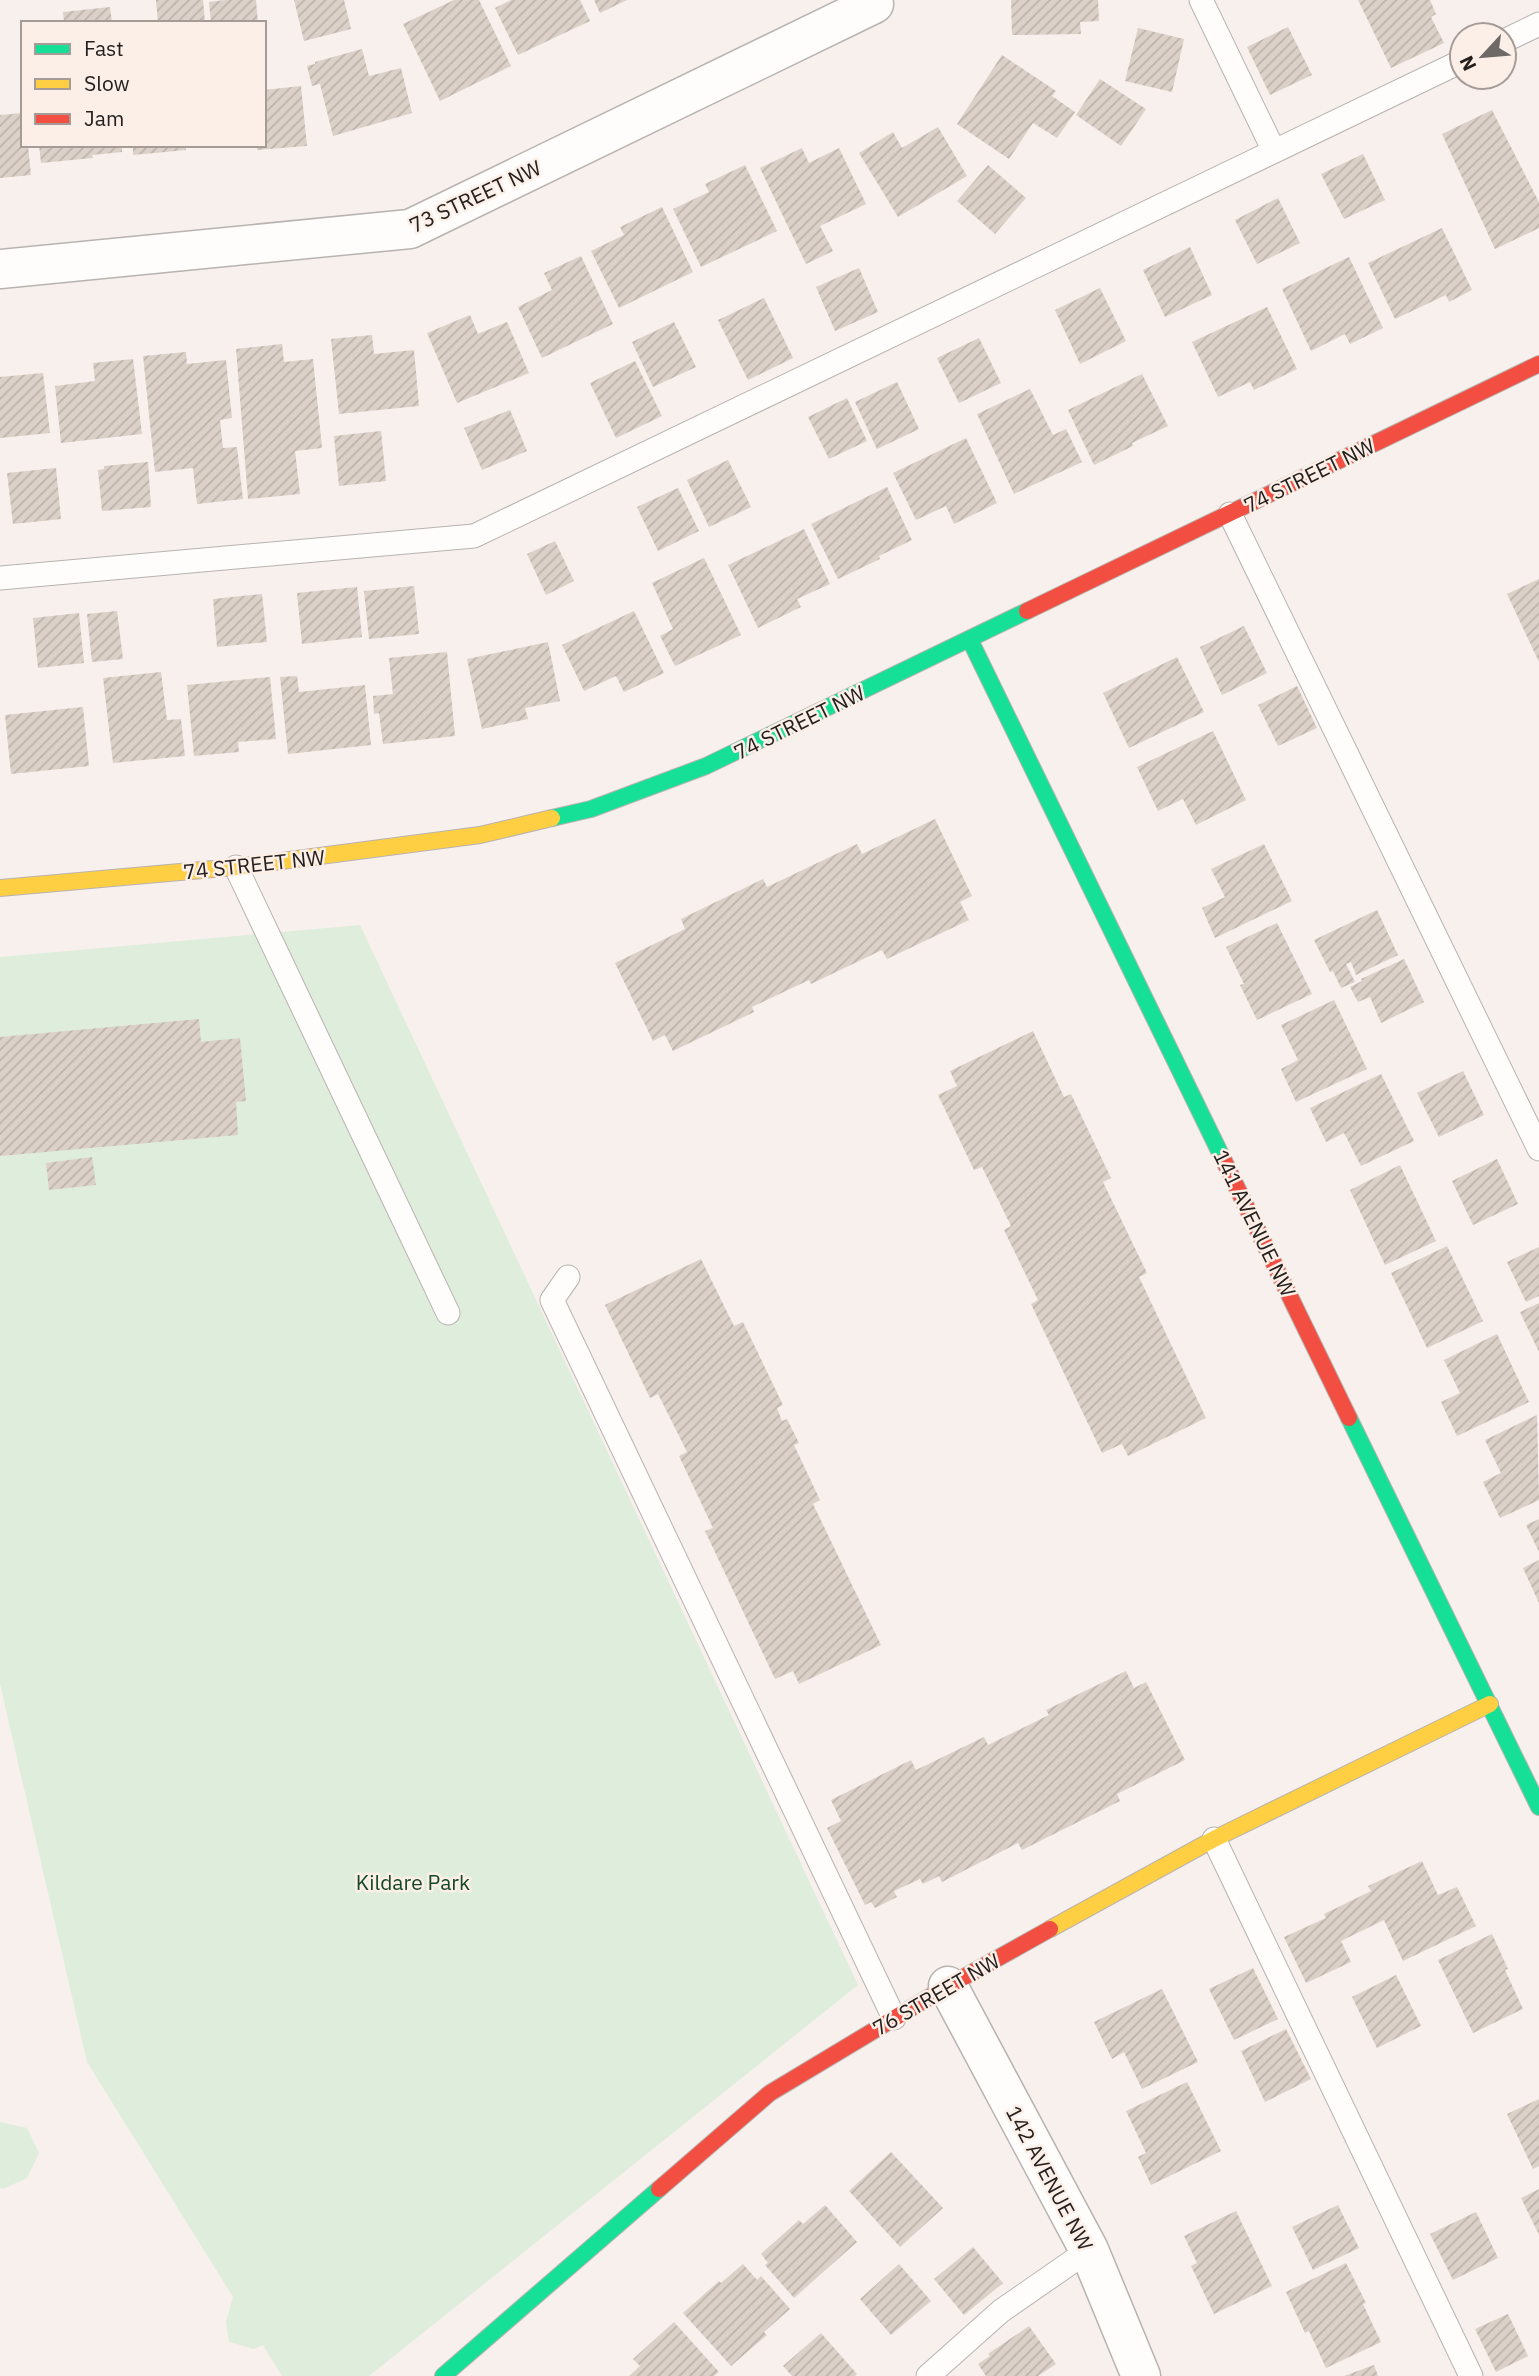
<svg xmlns="http://www.w3.org/2000/svg" width="1539" height="2376" font-family="'IBM Plex Sans',sans-serif">
  <style>
    .green { fill: #dfeddd }
    .building { fill: url(#building-hatch) }
    .lines { fill: none; stroke-linecap: round; stroke-linejoin: round }
    .lane-casing { stroke: #b8b3b0; stroke-width: 25 }
    .street-casing { stroke: #b8b3b0; stroke-width: 41 }
    .fast-casing { stroke: #b8b3b0; stroke-width: 18 }
    .slow-casing { stroke: #b8b3b0; stroke-width: 18 }
    .jam-casing { stroke: #b8b3b0; stroke-width: 18 }
    .lane { stroke: #fefdfc; stroke-width: 23 }
    .street { stroke: #fefdfc; stroke-width: 38 }
    .fast { stroke: #16e098; stroke-width: 16 }
    .slow { stroke: #ffcf43; stroke-width: 16 }
    .jam { stroke: #f24e42; stroke-width: 16 }
    .labels { text-anchor: middle; dominant-baseline: central; stroke-width: 5; stroke-linejoin: round; paint-order: stroke }
    .street-label { font-size: 21px; fill: #25201e; stroke: #fcefe7 }
    .park-label { font-size: 21px; fill: #134824; stroke: #fcefe7 }
  </style>
  <defs>
    <pattern id="building-hatch" width="6" height="6" patternUnits="userSpaceOnUse" patternTransform="scale(1.75)"><rect width="6" height="6" fill="#dcd1c8"/><path d="M-1 1l2-2M0 6l6-6M5 7l2-2" fill="none" stroke="#bdb3ab"/></pattern>
  </defs>
  <rect width="100%" height="100%" fill="#f7f0ec"/>
  <g class="green">
    <polygon points="360,925 858,1985 369,2376 282,2376 263,2345 254,2349 229,2342 226,2322 233,2297 87,2062 0,1684 0,957"/>
    <polygon points="0,2122 27,2128 39,2153 27,2178 3,2189 0,2188"/>
  </g>
  <g class="building">
    <polygon points="156,0 203,0 205,23 158,23"/>
    <polygon points="225,0 256,0 258,23 211,23 209,2"/>
    <polygon points="294,0 344,0 351,29 304,41"/>
    <polygon points="454,0 479,0 511,66 440,101 403,24"/>
    <polygon points="511,0 580,0 590,21 518,55 495,8"/>
    <polygon points="594,0 627,0 600,13"/>
    <polygon points="1011,0 1098,0 1099,21 1080,22 1081,34 1012,35"/>
    <polygon points="1358,0 1430,0 1436,14 1431,17 1444,43 1391,68"/>
    <polygon points="110,7 112,23 64,23 63,12"/>
    <polygon points="1288,27 1312,75 1270,95 1247,47"/>
    <polygon points="1138,28 1184,39 1172,92 1125,81"/>
    <polygon points="362,49 369,76 401,68 412,113 333,136 320,84 312,86 307,66 315,64 315,62"/>
    <polygon points="1002,55 1056,91 1052,96 1075,112 1057,138 1033,123 1009,159 957,124"/>
    <polygon points="1100,79 1146,109 1121,146 1076,115"/>
    <polygon points="301,86 307,146 257,150 257,145 264,145 264,90"/>
    <polygon points="1492,110 1539,202 1539,228 1495,249 1442,134"/>
    <polygon points="23,113 23,145 28,145 31,175 0,178 0,115"/>
    <polygon points="938,127 967,176 898,217 859,153 893,132 902,148"/>
    <polygon points="39,145 122,145 122,152 92,155 93,158 41,163"/>
    <polygon points="133,145 186,145 186,150 133,155"/>
    <polygon points="802,148 809,163 839,148 866,204 820,226 833,251 806,264 760,168"/>
    <polygon points="1363,154 1385,200 1344,219 1321,174"/>
    <polygon points="745,165 777,231 701,267 673,209 709,192 705,184"/>
    <polygon points="988,165 1026,198 995,234 957,201"/>
    <polygon points="1278,198 1300,243 1257,264 1235,220"/>
    <polygon points="662,207 693,272 619,308 591,251 624,235 620,227"/>
    <polygon points="1442,228 1472,290 1449,302 1446,295 1395,319 1368,263"/>
    <polygon points="1190,247 1212,295 1165,317 1143,270"/>
    <polygon points="581,256 613,324 542,358 518,307 552,290 544,273"/>
    <polygon points="1349,257 1383,328 1350,344 1345,334 1311,351 1282,289"/>
    <polygon points="859,268 878,312 835,331 816,287"/>
    <polygon points="1100,288 1126,341 1080,364 1055,310"/>
    <polygon points="764,298 793,358 748,380 718,320"/>
    <polygon points="1267,307 1297,369 1254,390 1250,382 1218,397 1192,342"/>
    <polygon points="470,315 478,334 507,322 529,373 457,403 427,333"/>
    <polygon points="674,322 696,367 653,387 632,342"/>
    <polygon points="372,335 374,354 414,350 419,406 339,414 331,339"/>
    <polygon points="979,338 1001,383 959,403 937,358"/>
    <polygon points="282,344 284,362 313,359 322,448 295,451 300,494 248,499 236,349"/>
    <polygon points="186,352 187,364 226,360 232,418 220,420 223,448 237,447 243,499 197,504 193,468 155,472 143,356"/>
    <polygon points="133,359 142,434 61,443 55,386 95,381 93,363"/>
    <polygon points="635,361 662,416 616,438 590,383"/>
    <polygon points="43,373 50,433 0,438 0,377"/>
    <polygon points="1142,374 1168,426 1132,443 1133,446 1094,465 1068,410"/>
    <polygon points="897,382 919,429 877,449 855,402"/>
    <polygon points="1030,389 1053,435 1066,429 1082,462 1014,494 977,414"/>
    <polygon points="847,398 867,441 829,459 808,417"/>
    <polygon points="510,410 527,451 482,470 464,428"/>
    <polygon points="381,431 386,481 339,486 334,436"/>
    <polygon points="966,438 997,503 954,524 946,506 916,520 893,473"/>
    <polygon points="728,460 751,507 709,527 687,480"/>
    <polygon points="148,462 151,507 102,511 98,470 104,469 104,466"/>
    <polygon points="56,468 61,519 13,524 7,473"/>
    <polygon points="887,487 912,540 879,556 880,559 838,579 811,524"/>
    <polygon points="678,488 699,531 658,551 637,507"/>
    <polygon points="804,529 830,584 797,599 801,607 758,628 728,565"/>
    <polygon points="555,541 574,581 546,595 527,554"/>
    <polygon points="704,558 741,635 675,666 660,636 673,629 652,583"/>
    <polygon points="1539,579 1539,662 1507,594"/>
    <polygon points="414,586 419,634 369,639 364,591"/>
    <polygon points="357,587 362,637 302,644 297,593"/>
    <polygon points="262,594 267,642 217,647 213,599"/>
    <polygon points="117,611 123,659 92,662 87,614"/>
    <polygon points="634,611 664,673 624,692 616,676 584,691 562,645"/>
    <polygon points="79,613 84,663 38,668 33,618"/>
    <polygon points="1244,626 1267,673 1222,695 1200,647"/>
    <polygon points="548,642 560,701 525,708 528,719 482,729 467,659"/>
    <polygon points="447,652 455,736 383,744 379,713 374,714 373,696 393,694 389,658"/>
    <polygon points="1177,657 1204,712 1129,748 1103,693"/>
    <polygon points="161,672 167,720 181,719 185,756 113,763 103,678"/>
    <polygon points="297,676 299,692 365,685 371,745 288,754 280,677"/>
    <polygon points="270,677 276,739 238,742 239,752 194,756 187,685"/>
    <polygon points="1297,686 1317,728 1278,746 1258,705"/>
    <polygon points="83,707 89,766 11,774 5,715"/>
    <polygon points="1213,731 1246,800 1196,825 1183,799 1158,811 1137,767"/>
    <polygon points="935,819 972,896 960,902 969,920 887,959 882,950 811,984 809,980 752,1007 754,1012 673,1051 665,1035 653,1041 615,963 685,929 681,919 763,879 767,887 857,844 862,854"/>
    <polygon points="1264,844 1292,901 1215,938 1202,908 1225,897 1211,869"/>
    <polygon points="1377,910 1398,955 1356,975 1351,962 1346,964 1355,982 1341,988 1333,971 1330,972 1314,940"/>
    <polygon points="1277,923 1312,994 1257,1020 1240,985 1244,984 1226,947"/>
    <polygon points="1404,959 1424,1002 1381,1023 1370,997 1358,1002 1350,987 1362,981 1361,979"/>
    <polygon points="1334,1000 1367,1069 1296,1102 1281,1069 1298,1060 1281,1025"/>
    <polygon points="199,1019 201,1042 240,1038 246,1101 236,1102 238,1135 0,1156 0,1037"/>
    <polygon points="1033,1031 1064,1097 1071,1094 1111,1178 1103,1182 1147,1273 1139,1277 1206,1418 1128,1456 1122,1444 1102,1453 1031,1304 1038,1300 1004,1230 1011,1226 982,1167 974,1170 938,1095 957,1086 950,1071"/>
    <polygon points="1463,1071 1484,1115 1439,1137 1417,1093"/>
    <polygon points="1381,1074 1414,1141 1361,1166 1344,1133 1326,1142 1310,1108"/>
    <polygon points="92,1157 96,1185 49,1190 46,1163"/>
    <polygon points="1497,1159 1518,1204 1473,1225 1452,1181"/>
    <polygon points="1400,1165 1436,1241 1385,1265 1350,1190"/>
    <polygon points="1447,1246 1483,1321 1427,1348 1391,1273"/>
    <polygon points="1539,1247 1539,1296 1526,1302 1507,1262"/>
    <polygon points="701,1259 734,1326 743,1322 783,1405 777,1408 782,1421 787,1419 799,1443 794,1445 820,1500 813,1504 881,1645 799,1684 793,1671 775,1679 705,1531 713,1528 679,1456 687,1452 658,1394 650,1398 605,1305"/>
    <polygon points="1539,1303 1539,1352 1520,1312"/>
    <polygon points="1497,1334 1529,1402 1457,1436 1441,1402 1460,1393 1444,1360"/>
    <polygon points="1537,1415 1539,1500 1500,1518 1483,1482 1501,1473 1485,1440"/>
    <polygon points="1539,1519 1539,1552 1526,1525"/>
    <polygon points="1539,1560 1539,1603 1523,1568"/>
    <polygon points="1126,1671 1134,1688 1146,1682 1185,1760 1117,1794 1120,1801 1022,1850 1018,1843 942,1882 939,1876 923,1884 920,1879 894,1891 897,1897 875,1908 871,1902 865,1905 827,1828 841,1821 831,1800 911,1760 916,1770 984,1737 988,1745 1049,1715 1046,1710"/>
    <polygon points="1422,1861 1438,1895 1457,1887 1476,1926 1403,1961 1384,1920 1341,1941 1351,1962 1306,1983 1284,1937 1326,1918 1324,1914 1371,1891 1368,1886"/>
    <polygon points="1492,1934 1508,1969 1505,1970 1523,2009 1473,2033 1438,1960"/>
    <polygon points="1253,1968 1278,2019 1234,2040 1209,1989"/>
    <polygon points="1396,1975 1421,2026 1377,2048 1352,1997"/>
    <polygon points="1162,1989 1198,2062 1142,2089 1124,2052 1112,2059 1094,2022"/>
    <polygon points="1286,2029 1311,2079 1265,2102 1241,2051"/>
    <polygon points="1187,2082 1221,2151 1151,2185 1138,2157 1146,2153 1126,2111"/>
    <polygon points="1539,2099 1539,2166 1533,2169 1507,2114"/>
    <polygon points="891,2152 943,2208 900,2247 849,2191"/>
    <polygon points="1539,2189 1539,2235 1521,2198"/>
    <polygon points="825,2205 857,2242 794,2298 765,2265 768,2263 761,2254 799,2220 803,2224"/>
    <polygon points="1338,2205 1359,2248 1313,2270 1292,2227"/>
    <polygon points="1236,2211 1272,2286 1214,2314 1191,2266 1197,2263 1184,2236"/>
    <polygon points="1476,2212 1498,2258 1453,2280 1430,2234"/>
    <polygon points="973,2247 1003,2283 964,2315 934,2279"/>
    <polygon points="1346,2263 1366,2303 1363,2304 1381,2342 1326,2368 1309,2331 1305,2333 1286,2292"/>
    <polygon points="743,2264 757,2280 761,2276 790,2309 764,2332 767,2335 731,2366 683,2313 719,2281 721,2283"/>
    <polygon points="899,2264 931,2301 891,2335 860,2299"/>
    <polygon points="1508,2314 1528,2356 1496,2372 1475,2329"/>
    <polygon points="674,2322 719,2372 714,2376 629,2376 640,2366 633,2359"/>
    <polygon points="1029,2326 1056,2364 1038,2376 986,2376 978,2364 990,2356 988,2354"/>
    <polygon points="821,2333 857,2374 855,2376 792,2376 783,2366"/>
    <polygon points="1374,2365 1378,2376 1344,2376"/>
  </g>
  <g class="lines">
    <g class="lane-casing">
      <g id="lane">
        <polyline points="1201,0 1274,151"/>
        <polyline points="1504,41 1539,24"/>
        <polyline points="1230,514 1539,1149"/>
        <polyline points="0,578 474,536 1462,61"/>
        <polyline points="236,867 448,1313"/>
        <polyline points="568,1277 552,1300 894,2018"/>
        <polyline points="1214,1839 1471,2376"/>
        <polyline points="928,2376 1001,2311 1089,2250"/>
      </g>
    </g>
    <g class="street-casing">
      <g id="street">
        <polyline points="0,269 410,229 874,4 872,0"/>
        <polyline points="948,1986 1089,2250 1141,2376"/>
      </g>
    </g>
    <g class="fast-casing">
      <g id="fast">
        <polyline points="970,640 1224,1161"/>
        <polyline points="552,818 591,809 706,766 1027,611"/>
        <polyline points="1349,1418 1539,1807"/>
        <polyline points="443,2376 659,2189"/>
      </g>
    </g>
    <g class="slow-casing">
      <g id="slow">
        <polyline points="0,888 236,867 480,835 552,818"/>
        <polyline points="1050,1929 1214,1839 1490,1704"/>
      </g>
    </g>
    <g class="jam-casing">
      <g id="jam">
        <polyline points="1027,611 1539,364"/>
        <polyline points="1224,1161 1349,1418"/>
        <polyline points="659,2189 770,2093 948,1986 1050,1929"/>
      </g>
    </g>
    <use href="#lane" class="lane"/>
    <use href="#street" class="street"/>
    <use href="#fast" class="fast"/>
    <use href="#slow" class="slow"/>
    <use href="#jam" class="jam"/>
  </g>
  <g class="labels">
    <g class="street-label">
      <text transform="translate(475 196) rotate(-25)">73 STREET NW</text>
      <text transform="translate(1309 475) rotate(-26)">74 STREET NW</text>
      <text transform="translate(799 722) rotate(-26)">74 STREET NW</text>
      <text transform="translate(254 864) rotate(-6)">74 STREET NW</text>
      <text transform="translate(1255 1223) rotate(64)">141 AVENUE NW</text>
      <text transform="translate(936 1994) rotate(-30)">76 STREET NW</text>
      <text transform="translate(1050 2178) rotate(62)">142 AVENUE NW</text>
    </g>
    <g class="park-label">
      <text x="413" y="1882">Kildare Park</text>
    </g>
  </g>
  <rect x="21" y="21" width="245" height="126" fill="#fcefe7" stroke="#a69c97" stroke-width="2"/>
  <rect x="35" y="44" width="35" height="10" fill="#16e098" stroke="#a69c97" stroke-width="2"/>
  <text x="84" y="56" font-size="21" fill="#25201e">Fast</text>
  <rect x="35" y="79" width="35" height="10" fill="#ffcf43" stroke="#a69c97" stroke-width="2"/>
  <text x="84" y="91" font-size="21" fill="#25201e">Slow</text>
  <rect x="35" y="114" width="35" height="10" fill="#f24e42" stroke="#a69c97" stroke-width="2"/>
  <text x="84" y="126" font-size="21" fill="#25201e">Jam</text>
  <g transform="translate(1483 56) rotate(244)"><circle r="33" fill="#fcefe7" stroke="#a69c97" stroke-width="2"/>
  <path d="M0-5L12 26L0 18L-12 26Z" fill="#6e6966"/>
  <text y="-10" font-size="19" font-weight="bold" text-anchor="middle" fill="#25201e">N</text>
  </g>
</svg>
